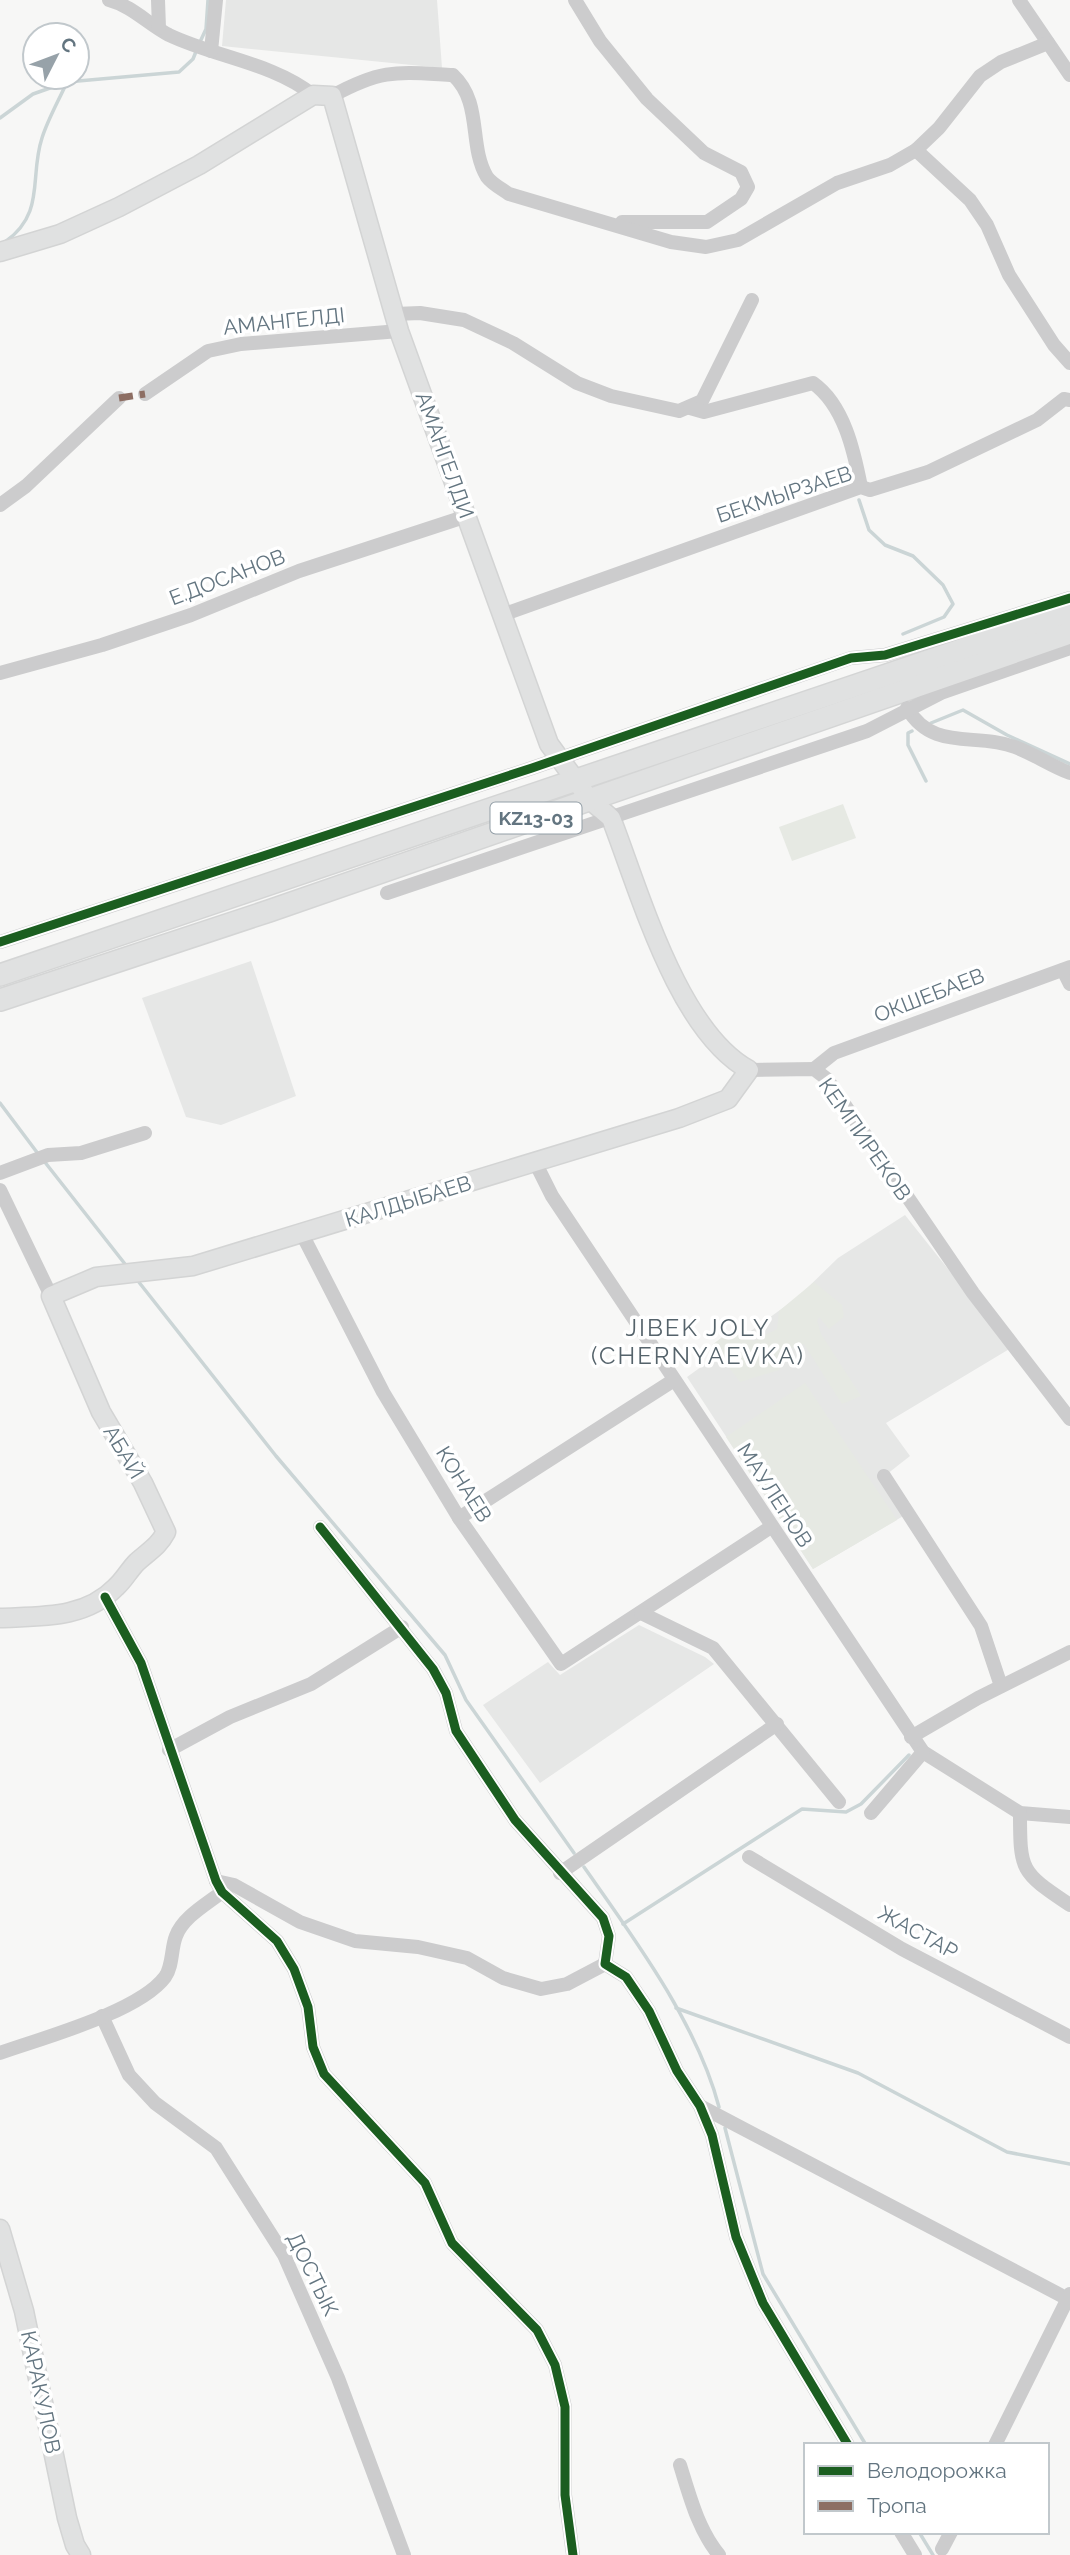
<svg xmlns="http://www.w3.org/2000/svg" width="1070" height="2555" font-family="Raleway,sans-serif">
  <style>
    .built { fill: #e6e7e6 }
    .green { fill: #e6e9e3 }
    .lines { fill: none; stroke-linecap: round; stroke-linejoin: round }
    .stream { stroke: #cbd5d6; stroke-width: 3.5 }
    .major-casing { stroke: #d3d4d4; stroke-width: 21 }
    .highway-casing { stroke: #d4d5d5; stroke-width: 24 }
    .minor { stroke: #cccccd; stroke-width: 14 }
    .major { stroke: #e0e1e1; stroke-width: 18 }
    .highway { stroke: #e0e1e1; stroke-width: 21 }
    .quiet { stroke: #8d6e63; stroke-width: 7; stroke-dasharray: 14 7; stroke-linecap: butt }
    .cycleway-casing { stroke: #fff; stroke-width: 13 }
    .cycleway { stroke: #1b5e20; stroke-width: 9 }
    .labels { text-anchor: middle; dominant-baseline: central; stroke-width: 7; stroke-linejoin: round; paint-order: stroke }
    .shield { fill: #fff; stroke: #929ea6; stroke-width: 2 }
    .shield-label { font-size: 19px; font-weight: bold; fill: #637580 }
    .street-label { font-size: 21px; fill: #637580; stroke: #fff }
    .quarter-label { font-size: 24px; letter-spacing: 2px; fill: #55636b; stroke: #fff }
  </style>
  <rect width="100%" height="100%" fill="#f7f7f6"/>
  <g class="built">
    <polygon points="226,0 437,0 442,68 222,46"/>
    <polygon points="251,961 296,1096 221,1125 186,1117 142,998"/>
    <polygon points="905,1215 1011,1348 886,1423 910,1456 882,1478 905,1515 813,1569 687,1377 798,1297 838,1258"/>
    <polygon points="639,1625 705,1657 714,1664 540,1783 483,1705 548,1662 560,1675"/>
  </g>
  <g class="green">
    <polygon points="843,804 856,838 792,861 779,827"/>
    <polygon points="814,1282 842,1305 844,1317 829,1329 819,1317 817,1321 821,1334 861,1396 842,1404 804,1344 791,1348 779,1370 740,1382 712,1345 730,1331 754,1341 777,1329 779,1311"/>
    <polygon points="805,1383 897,1520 813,1569 726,1437"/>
  </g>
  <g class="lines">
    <g class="stream">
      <polyline points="200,42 206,29 208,0"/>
      <polyline points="0,118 33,94 67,82 179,72 193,59 197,49"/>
      <path d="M5 242C46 213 29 177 42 138 48 119 59 100 67 82"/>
      <polyline points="859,500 869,530 885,545 913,556 943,585 953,604 944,617 903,634"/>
      <polyline points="931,723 963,710 1007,735 1070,764"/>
      <polyline points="912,731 908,733 908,745 926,781"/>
      <polyline points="0,1103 39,1155"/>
      <polyline points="44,1161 125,1264"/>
      <polyline points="138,1281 276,1456 445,1655 466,1700 574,1853"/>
      <path d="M584 1867C634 1938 697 2023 719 2107"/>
      <polyline points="623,1924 802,1809 846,1812 861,1804 909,1755"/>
      <polyline points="676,2008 858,2073 1007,2152 1070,2164"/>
      <polyline points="725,2128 763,2274 866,2445"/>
      <polyline points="919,2532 933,2555"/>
    </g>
    <g class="major-casing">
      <g id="major">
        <path d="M0 252 60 234 119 207 199 165 313 95 332 96 399 331 549 744 590 800 611 818C640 893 678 1031 749 1070L728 1099 679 1118 193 1266 96 1277 51 1296 101 1412 143 1483 166 1532C158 1547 149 1551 137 1562 129 1570 124 1580 116 1587 85 1619 41 1616 0 1618"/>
        <polyline points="0,2229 24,2311 67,2518 75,2545 81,2555"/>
      </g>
    </g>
    <g class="highway-casing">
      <g id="highway">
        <polyline points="0,975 1070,613"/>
        <polyline points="0,1000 269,911 1070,633"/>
      </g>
    </g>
    <g class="minor">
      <path d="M109 0C132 6 148 24 169 35 215 57 273 63 313 95"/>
      <polyline points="158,0 159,28"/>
      <polyline points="575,0 600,41 647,99 704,153 741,172 748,187 741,199 707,222 622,222"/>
      <polyline points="1019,0 1070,75"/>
      <polyline points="211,51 216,0"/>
      <path d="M332 96C383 68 398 72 453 75 483 103 468 145 487 177 492 184 502 189 509 194L671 242 706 247 738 240 837 183 890 165 916 150 939 128 980 76 1001 62 1048 43"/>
      <polyline points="916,150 970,200 987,225 1009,275 1054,345 1070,363"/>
      <polyline points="395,314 420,313 464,320 513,343 577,383 611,396 679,411 702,401 752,300"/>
      <polyline points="145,394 208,351 241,344 399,331"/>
      <path d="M690 408 704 412 813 383C844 405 854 451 861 487"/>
      <polyline points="0,505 26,486 119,398"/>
      <polyline points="502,615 861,487 870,490 928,472 1037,420 1064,399 1070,400"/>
      <polyline points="0,673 102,645 191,615 299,571 467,516"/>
      <path d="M907 708C933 752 975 732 1015 747 1034 754 1051 766 1070 773"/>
      <polyline points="387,893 867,731 941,693 1070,648"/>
      <polyline points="0,942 532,768 851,658 885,655 1070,598"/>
      <polyline points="1063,970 1070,984"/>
      <polyline points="814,1069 834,1053 1070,967"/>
      <polyline points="749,1070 814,1069 827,1079 973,1293 1070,1419"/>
      <polyline points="535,1162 552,1196 923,1752 1020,1813 1070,1817"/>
      <polyline points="0,1173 48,1155 81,1153 145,1133"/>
      <polyline points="0,1190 51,1296"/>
      <polyline points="302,1234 383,1392 459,1518 561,1664 771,1527"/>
      <polyline points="884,1476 981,1626 1001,1686"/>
      <polyline points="459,1518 674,1380"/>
      <polyline points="320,1527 433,1669 446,1693 456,1731 515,1820 603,1918 609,1936 605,1964 626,1977 649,2011 677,2071 700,2106 712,2135 736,2237 763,2303 848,2445"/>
      <polyline points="105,1597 141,1663 216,1881 222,1892 277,1941 294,1969 308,2007 313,2047 324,2074 425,2183 452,2243 537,2330 555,2365 565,2407 565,2495 573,2555"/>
      <polyline points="641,1613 713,1648 839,1802"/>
      <polyline points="911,1737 978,1698 1070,1652"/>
      <polyline points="169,1750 230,1717 311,1684 402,1627"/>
      <polyline points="871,1813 923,1752"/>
      <path d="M1020 1813C1020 1872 1021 1872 1070 1905"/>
      <polyline points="749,1857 902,1949 1070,2037"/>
      <polyline points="560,1873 777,1724"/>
      <polyline points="216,1881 234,1885 300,1922 355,1941 418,1947 467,1958 503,1978 541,1989 567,1984 605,1964"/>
      <polyline points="102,2016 129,2075 155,2103 216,2148 284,2255 338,2378 404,2555"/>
      <path d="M0 2053C42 2038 139 2012 165 1977 173 1966 171 1948 176 1936 183 1917 207 1904 222 1892"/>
      <polyline points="700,2106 1068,2299"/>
      <polyline points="995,2445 1070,2294"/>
      <path d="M680 2465C690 2497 698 2529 719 2555"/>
      <polyline points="901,2532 915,2555"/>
      <polyline points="942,2549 951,2532"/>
    </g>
    <use href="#major" class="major"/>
    <use href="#highway" class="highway"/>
    <polyline class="quiet" points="119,398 145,394"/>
    <g class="cycleway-casing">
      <g id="cycleway">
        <polyline points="0,942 532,768 851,658 885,655 1070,598"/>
        <polyline points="320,1527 433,1669 446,1693 456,1731 515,1820 603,1918 609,1936 605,1964 626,1977 649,2011 677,2071 700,2106 712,2135 736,2237 763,2303 848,2445"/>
        <polyline points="105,1597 141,1663 216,1881 222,1892 277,1941 294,1969 308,2007 313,2047 324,2074 425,2183 452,2243 537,2330 555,2365 565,2407 565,2495 573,2555"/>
      </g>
    </g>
    <use href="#cycleway" class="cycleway"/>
  </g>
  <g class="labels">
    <rect class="shield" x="490.5" y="802.5" width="91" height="31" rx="5"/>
    <g class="shield-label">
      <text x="536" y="818">KZ13-03</text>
    </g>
    <g class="street-label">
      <text transform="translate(284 321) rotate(-6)">АМАНГЕЛДІ</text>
      <text transform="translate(445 455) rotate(70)">АМАНГЕЛДИ</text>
      <text transform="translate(784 494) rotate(-18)">БЕКМЫРЗАЕВ</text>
      <text transform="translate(227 577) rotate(-21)">Е.ДОСАНОВ</text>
      <text transform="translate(929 995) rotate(-21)">ОКШЕБАЕВ</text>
      <text transform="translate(865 1139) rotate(55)">КЕМПИРЕКОВ</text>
      <text transform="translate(408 1201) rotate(-17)">КАЛДЫБАЕВ</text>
      <text transform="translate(124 1452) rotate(59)">АБАЙ</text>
      <text transform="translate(464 1484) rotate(58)">КОНАЕВ</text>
      <text transform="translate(775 1495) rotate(57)">МАУЛЕНОВ</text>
      <text transform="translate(918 1932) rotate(29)">ЖАСТАР</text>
      <text transform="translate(313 2274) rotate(64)">ДОСТЫК</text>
      <text transform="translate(41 2392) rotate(78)">КАРАКУЛОВ</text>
    </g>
    <g class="quarter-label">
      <text x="698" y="1327">JIBEK JOLY<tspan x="698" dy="28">(CHERNYAEVKA)</tspan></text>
    </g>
  </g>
  <rect x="804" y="2443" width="245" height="91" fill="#ffffff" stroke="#c1c8cc" stroke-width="2"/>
  <rect x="818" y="2466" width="35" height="10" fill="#1b5e20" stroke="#c1c8cc" stroke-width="2"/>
  <text x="867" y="2478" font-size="21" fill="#637580">Велодорожка</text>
  <rect x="818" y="2501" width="35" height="10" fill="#8d6e63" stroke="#c1c8cc" stroke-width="2"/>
  <text x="867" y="2513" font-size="21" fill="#637580">Тропа</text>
  <g transform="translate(56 56) rotate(48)"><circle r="33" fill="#ffffff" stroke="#c1c8cc" stroke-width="2"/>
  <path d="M0-5L12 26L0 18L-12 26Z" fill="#97a2a9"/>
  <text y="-10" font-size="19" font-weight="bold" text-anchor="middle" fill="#637580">С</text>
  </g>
</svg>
